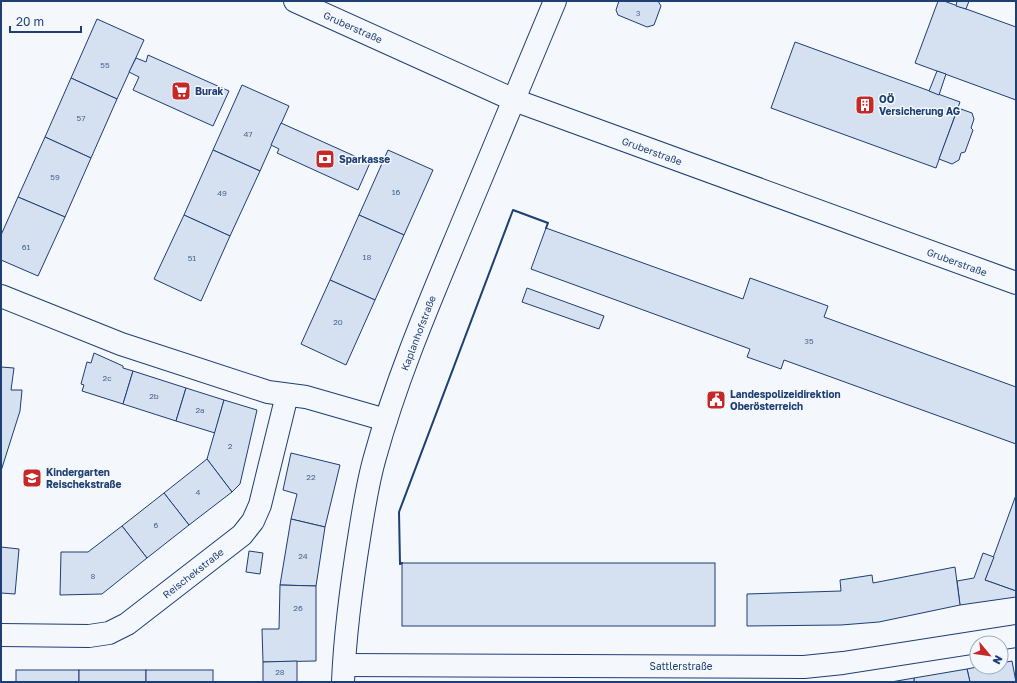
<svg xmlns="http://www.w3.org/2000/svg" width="1017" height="683" font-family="'Golos Text',sans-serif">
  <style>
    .building { fill: #d5e0f0; stroke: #1d3f73 }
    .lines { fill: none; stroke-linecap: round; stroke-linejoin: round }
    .minor-casing { stroke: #1d3f73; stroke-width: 24 }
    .major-casing { stroke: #1d3f73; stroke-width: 24 }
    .minor { stroke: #f4f7fb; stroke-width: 22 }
    .major { stroke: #f4f7fb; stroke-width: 22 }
    .wall { stroke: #1d3f73; stroke-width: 2 }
    .labels { text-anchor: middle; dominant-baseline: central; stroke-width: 3; stroke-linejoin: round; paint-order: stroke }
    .number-label { font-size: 8px; fill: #4b6792 }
    .street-label { font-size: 10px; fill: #1d3f73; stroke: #f4f7fb }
    .poi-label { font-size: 10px; font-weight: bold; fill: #1d3f73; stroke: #f4f7fb; text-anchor: start }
  </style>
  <rect width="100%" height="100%" fill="#f4f7fb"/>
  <g class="building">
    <polygon points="619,1 658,1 661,6 654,25 647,27 618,15 616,10"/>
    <polygon points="938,1 944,1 1016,27 1016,100 915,63"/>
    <polygon points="957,1 969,1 966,9 956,6"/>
    <polygon points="97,19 144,40 117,99 71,78"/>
    <polygon points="795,42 960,102 936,168 771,108"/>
    <polygon points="148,55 229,91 213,126 133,90 139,77 129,72 136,58 146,62"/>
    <polygon points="937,71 946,74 939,95 929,91"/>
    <polygon points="71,78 117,99 91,158 45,137"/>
    <polygon points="242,85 289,106 260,171 213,150"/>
    <polygon points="958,108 972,113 974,119 971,128 973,130 965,152 961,153 959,160 952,164 939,159"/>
    <polygon points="281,123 370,163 358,190 277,153 279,149 271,145"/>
    <polygon points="45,137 91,158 65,217 18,197"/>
    <polygon points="213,150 260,171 230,236 184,215"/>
    <polygon points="388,150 433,170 404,235 359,215"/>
    <polygon points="18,197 65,217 38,276 1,260 1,235"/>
    <polygon points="184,215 230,236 201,301 154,279"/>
    <polygon points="359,215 404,235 375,300 330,280"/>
    <polygon points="546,228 743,299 750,278 828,306 824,317 1016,387 1016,444 784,360 781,369 747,357 750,349 531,269"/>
    <polygon points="330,280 375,300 346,365 301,344"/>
    <polygon points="527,288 604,316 599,329 522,302"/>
    <polygon points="94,353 123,366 123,368 133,371 123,404 82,391 84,385 81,384 87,362 91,363"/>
    <polygon points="1,367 14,368 11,390 22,390 20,411 1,471"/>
    <polygon points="133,371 186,388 176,421 123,404"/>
    <polygon points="186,388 224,400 215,433 176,421"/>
    <polygon points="224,400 257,410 240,484 232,492 207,459"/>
    <polygon points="291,453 340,465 325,527 291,519 297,494 283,490"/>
    <polygon points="207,459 232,492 189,525 164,493"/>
    <polygon points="164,493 189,525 147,558 122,526"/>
    <polygon points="1016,495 1016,591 985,580"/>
    <polygon points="291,519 325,527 316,586 280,585"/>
    <polygon points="122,526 147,558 102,594 60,595 61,552 88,552"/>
    <polygon points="1,547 19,549 15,594 1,593"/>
    <polygon points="249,551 263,553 260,574 246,572"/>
    <polygon points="983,553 994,557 985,580 1016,591 1016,597 960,605 957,581 974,578"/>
    <rect x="402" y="563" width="313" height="63"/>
    <polygon points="955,567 960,605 879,622 841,625 747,626 747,594 841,591 840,580 872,575 873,583"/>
    <polygon points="280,585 316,586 316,661 263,662 262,629 279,629"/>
    <polygon points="297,661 297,682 263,682 263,662"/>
    <polygon points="1012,661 1016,682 970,682 967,669 977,667 1001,667 1001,663"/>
    <polygon points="967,669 970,682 914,682 914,678"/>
    <rect x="16" y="670" width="63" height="12"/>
    <rect x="79" y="670" width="67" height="12"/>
    <rect x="146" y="670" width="67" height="12"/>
    <polygon points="914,678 914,682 891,682"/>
  </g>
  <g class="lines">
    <g class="minor-casing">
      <g id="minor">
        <polyline points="1,296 121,344 268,392 306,397 386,420"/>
        <polyline points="1,635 89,636 109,633 127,624 242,535 253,521 260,505 287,395"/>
        <polyline points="344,665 804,667 843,663 1016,636"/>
        <path d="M343 682C345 631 352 581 360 532 364 507 368 481 375 457 397 377 430 301 462 224 493 150 524 75 555 1"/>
      </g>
    </g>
    <g class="major-casing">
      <polyline id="major" points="295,1 514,100 1016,283"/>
    </g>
    <use href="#minor" class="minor"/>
    <use href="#major" class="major"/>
    <polyline class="wall" points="402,563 400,564 399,512 513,210 548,223 546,228"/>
  </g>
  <defs>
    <g id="supermarket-square" transform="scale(1)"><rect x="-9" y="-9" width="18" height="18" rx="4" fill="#c62828" stroke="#f4f7fb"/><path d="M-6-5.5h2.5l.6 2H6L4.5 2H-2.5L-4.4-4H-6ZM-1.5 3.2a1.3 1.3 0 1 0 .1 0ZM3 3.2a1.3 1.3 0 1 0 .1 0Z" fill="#fff"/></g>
    <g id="building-square" transform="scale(1)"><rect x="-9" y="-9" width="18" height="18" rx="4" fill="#c62828" stroke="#f4f7fb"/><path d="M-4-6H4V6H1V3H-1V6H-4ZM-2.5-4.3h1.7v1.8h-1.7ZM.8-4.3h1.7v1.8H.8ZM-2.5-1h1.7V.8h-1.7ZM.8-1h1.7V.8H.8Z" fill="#fff"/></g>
    <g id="bank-square" transform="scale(1)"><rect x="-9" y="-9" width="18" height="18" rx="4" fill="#c62828" stroke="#f4f7fb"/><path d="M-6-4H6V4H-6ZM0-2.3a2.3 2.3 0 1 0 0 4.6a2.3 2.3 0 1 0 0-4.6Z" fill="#fff"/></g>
    <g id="civic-square" transform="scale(1)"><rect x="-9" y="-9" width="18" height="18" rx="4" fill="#c62828" stroke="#f4f7fb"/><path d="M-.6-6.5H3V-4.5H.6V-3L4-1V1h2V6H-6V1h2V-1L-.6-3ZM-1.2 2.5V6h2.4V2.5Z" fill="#fff"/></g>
    <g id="school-square" transform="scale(1)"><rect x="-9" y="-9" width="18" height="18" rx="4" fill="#c62828" stroke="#f4f7fb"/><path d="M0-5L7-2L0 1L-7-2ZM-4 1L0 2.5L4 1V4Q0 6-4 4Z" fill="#fff"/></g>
  </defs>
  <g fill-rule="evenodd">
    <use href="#supermarket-square" x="181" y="91"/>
    <use href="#building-square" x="865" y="105"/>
    <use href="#bank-square" x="325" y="159"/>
    <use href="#civic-square" x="716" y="400"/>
    <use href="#school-square" x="32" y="478"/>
  </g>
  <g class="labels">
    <g class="number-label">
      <text x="638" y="13">3</text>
      <text x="105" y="65">55</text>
      <text x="81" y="118">57</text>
      <text x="248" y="134">47</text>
      <text x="55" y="177">59</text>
      <text x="396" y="192">16</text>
      <text x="222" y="193">49</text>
      <text x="26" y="247">61</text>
      <text x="367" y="257">18</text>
      <text x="192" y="258">51</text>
      <text x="338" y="322">20</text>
      <text x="809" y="341">35</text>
      <text x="107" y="378">2c</text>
      <text x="154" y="396">2b</text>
      <text x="200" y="410">2a</text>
      <text x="230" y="446">2</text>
      <text x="311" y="477">22</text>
      <text x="198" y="492">4</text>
      <text x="156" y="525">6</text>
      <text x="303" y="556">24</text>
      <text x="93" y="576">8</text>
      <text x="298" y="608">26</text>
      <text x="280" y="672">28</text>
    </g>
    <g class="street-label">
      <text transform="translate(353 27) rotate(24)">Gruberstraße</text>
      <text transform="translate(652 151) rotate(20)">Gruberstraße</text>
      <text transform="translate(957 262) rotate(20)">Gruberstraße</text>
      <text transform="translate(418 333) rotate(-69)">Kaplanhofstraße</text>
      <text transform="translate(193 573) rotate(-38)">Reischekstraße</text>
      <text x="681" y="666">Sattlerstraße</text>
    </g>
    <g class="poi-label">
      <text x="195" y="91">Burak</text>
      <text x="879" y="99">OÖ<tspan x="879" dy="12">Versicherung AG</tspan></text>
      <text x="339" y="159">Sparkasse</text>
      <text x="730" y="394">Landespolizeidirektion<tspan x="730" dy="12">Oberösterreich</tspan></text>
      <text x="46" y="472">Kindergarten<tspan x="46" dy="12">Reischekstraße</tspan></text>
    </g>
  </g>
  <rect width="1017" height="683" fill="none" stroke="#1d3f73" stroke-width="4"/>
  <g transform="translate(989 655) rotate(119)"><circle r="19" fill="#f4f7fb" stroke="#9eadc5"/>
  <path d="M0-3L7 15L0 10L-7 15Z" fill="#c62828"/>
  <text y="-6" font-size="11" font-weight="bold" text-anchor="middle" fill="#1d3f73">N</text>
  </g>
  <path d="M10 26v6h71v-6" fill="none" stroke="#1d3f73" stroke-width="2"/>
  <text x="16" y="26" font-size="12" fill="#1d3f73" stroke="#f4f7fb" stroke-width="3" paint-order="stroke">20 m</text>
</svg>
